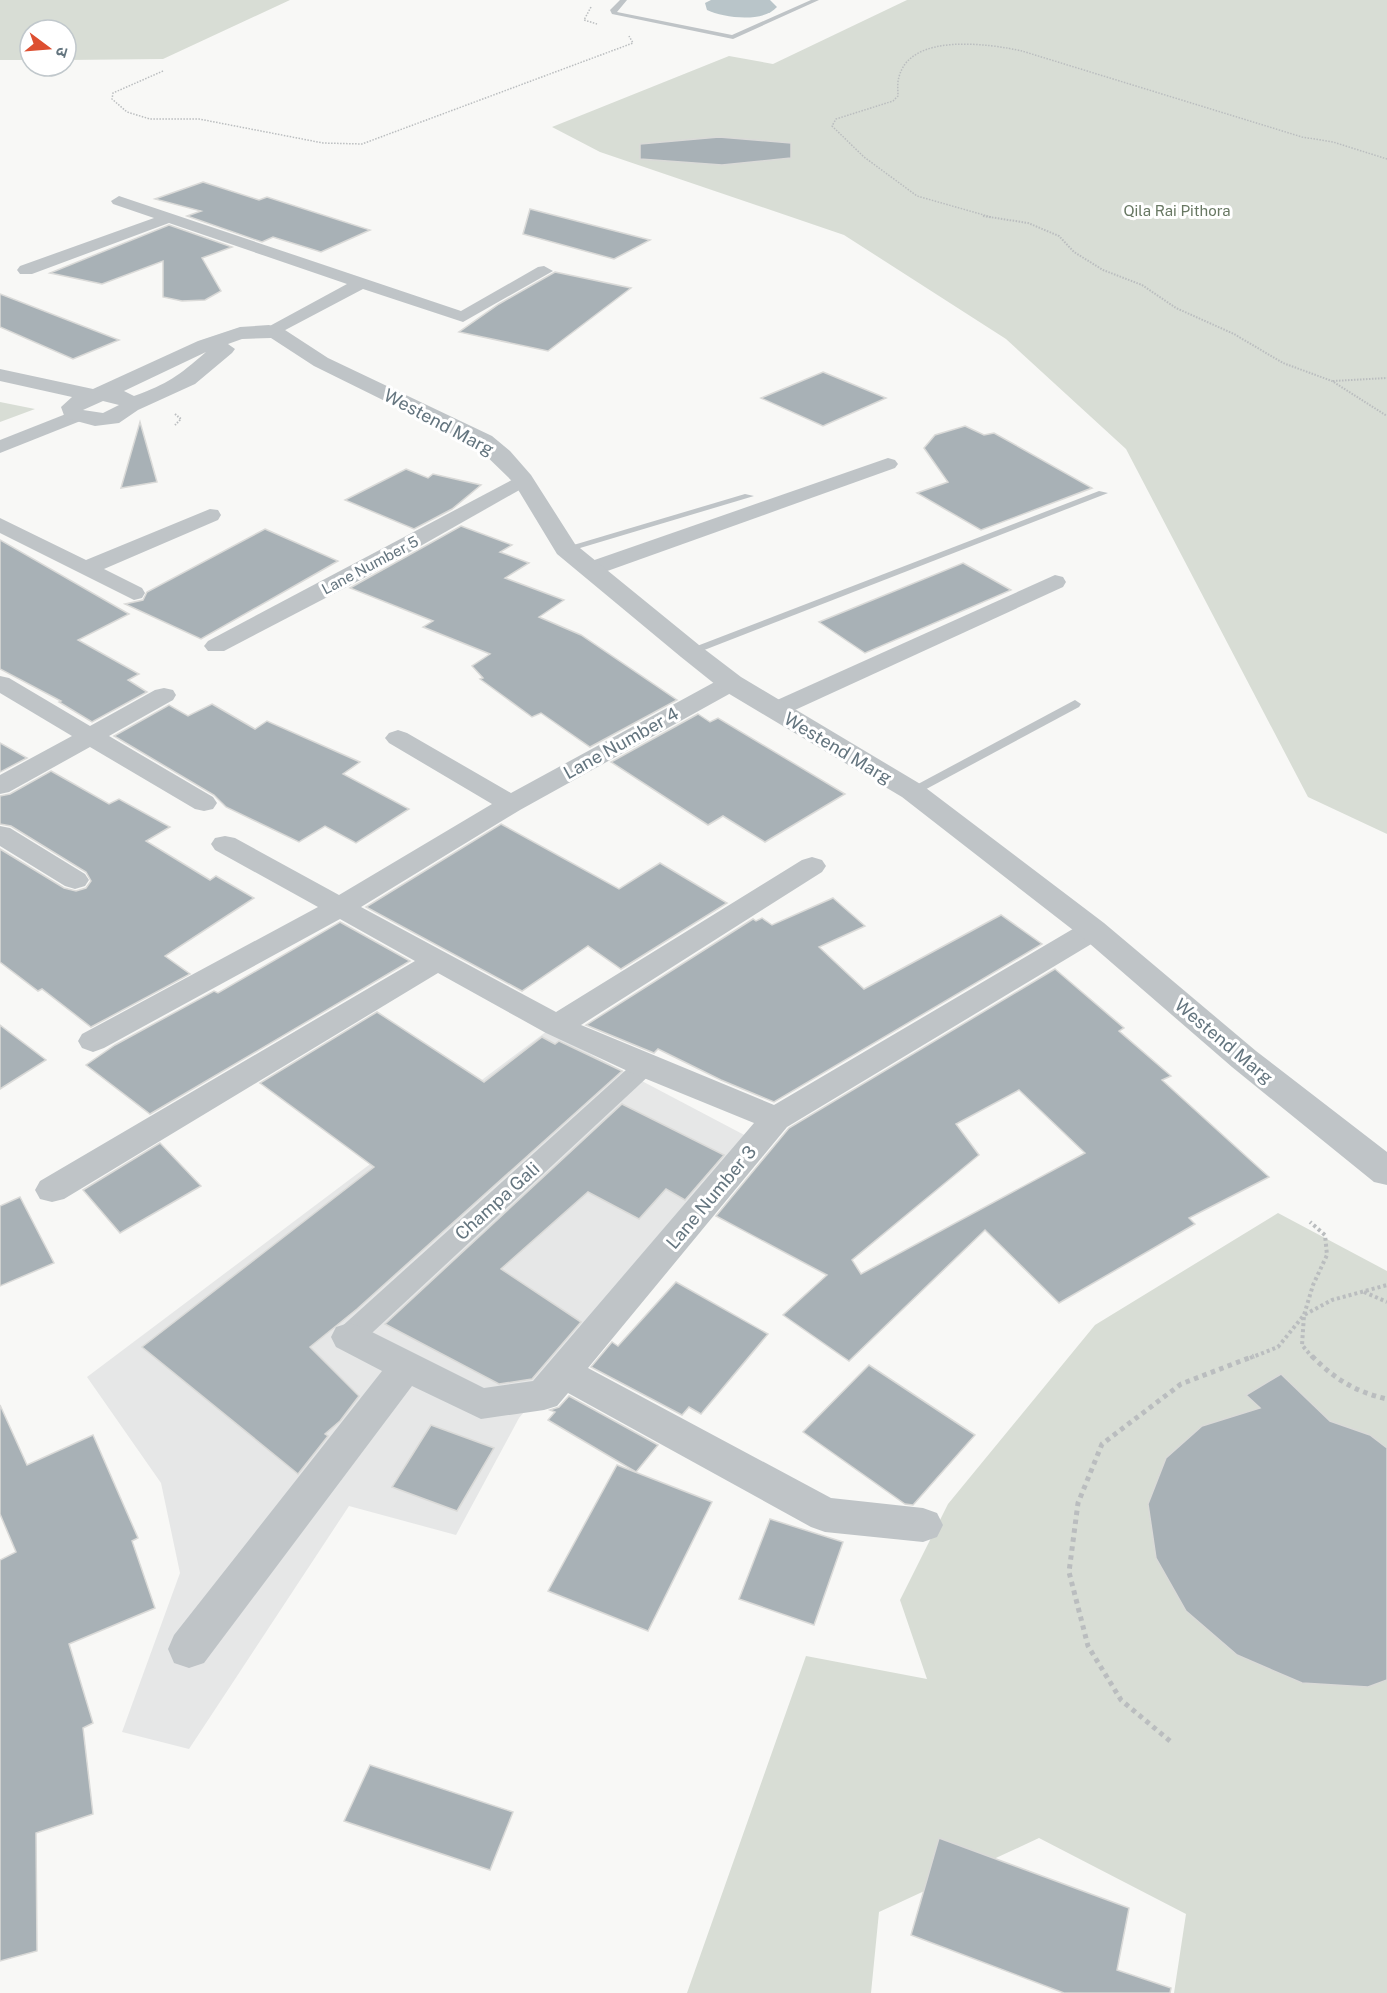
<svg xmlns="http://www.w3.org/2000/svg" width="1387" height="1993" font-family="'Public Sans','Noto Sans Devanagari',sans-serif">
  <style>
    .built { fill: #e6e7e7 }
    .green { fill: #d8ddd5 }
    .water { fill: #b9c5c9 }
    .building { fill: #a8b1b6; stroke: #dadad8; stroke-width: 1.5; fill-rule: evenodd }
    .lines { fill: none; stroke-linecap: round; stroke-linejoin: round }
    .path-far3 { stroke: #babdbf; stroke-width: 1.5; stroke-dasharray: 1.5 1.5; stroke-linecap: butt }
    .path-far2 { stroke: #babdbf; stroke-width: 2; stroke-dasharray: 1.5 1.5; stroke-linecap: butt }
    .path-far1 { stroke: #babdbf; stroke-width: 4; stroke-dasharray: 3 3; stroke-linecap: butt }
    .path { stroke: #babdbf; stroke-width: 5; stroke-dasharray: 4.5 4.5; stroke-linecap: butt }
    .service { fill: #bfc4c7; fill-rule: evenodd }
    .pedestrian { fill: #bfc4c7; fill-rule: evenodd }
    .minor { fill: #bfc4c7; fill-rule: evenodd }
    .tertiary { fill: #bfc4c7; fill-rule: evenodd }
    .labels { text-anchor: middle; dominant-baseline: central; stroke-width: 6; stroke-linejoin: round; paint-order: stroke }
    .far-park-label { font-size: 15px; fill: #687863; stroke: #fff }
    .far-street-label { font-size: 15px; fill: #64757f; stroke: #fff }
    .street-label { font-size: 18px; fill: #64757f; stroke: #fff }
  </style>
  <rect width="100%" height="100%" fill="#f8f8f6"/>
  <polygon class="built" points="547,1031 750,1138 519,1418 456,1535 349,1506 189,1749 122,1732 180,1573 161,1483 87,1377"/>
  <g class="green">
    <polygon points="0,0 290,0 163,59 66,60 66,30 30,30 30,60 0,60"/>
    <polygon points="907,0 1387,0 1387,834 1308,797 1126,449 1006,339 844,235 600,152 552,127 729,56 773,64"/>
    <polygon points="0,402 35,409 0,422"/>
    <polygon points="1278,1213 1387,1271 1387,1993 1174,1993 1186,1914 1039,1838 879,1912 871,1993 687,1993 806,1656 927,1679 900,1600 948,1504 1095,1325"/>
  </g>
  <path class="water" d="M711 0H770L777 7C763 23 724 18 707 10L705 3Z"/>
  <g class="building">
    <polygon points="719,137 791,143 791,158 722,165 640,159 640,144"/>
    <polygon points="203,182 259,200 267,197 370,230 321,252 273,237 262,242 187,216 201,211 155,199"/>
    <polygon points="530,209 650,240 614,259 523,234"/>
    <polygon points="169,225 232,247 202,258 221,291 205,300 182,301 163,297 163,261 102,284 50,273"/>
    <polygon points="555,272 631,288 548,351 459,332 499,304"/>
    <polygon points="0,294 119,340 73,359 0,327"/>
    <polygon points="823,372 886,398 823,426 761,398"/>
    <polygon points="140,422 157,482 121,488"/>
    <polygon points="965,426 984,435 994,433 1092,488 981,530 917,493 948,482 924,448 935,435"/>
    <polygon points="406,469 428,478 433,474 481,485 452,509 414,529 345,500"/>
    <polygon points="461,526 512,545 500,552 529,563 505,578 564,600 539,617 581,635 677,700 590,747 541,713 532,717 480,679 483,678 472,666 490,654 423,627 433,621 350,588"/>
    <polygon points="265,529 338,561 201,639 125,604 143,600 147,592"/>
    <polygon points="0,540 129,614 78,640 139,674 128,680 147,692 92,722 59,702 61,701 0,669"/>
    <polygon points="963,563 1011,590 865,653 819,622"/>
    <polygon points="212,704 255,729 267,721 360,762 343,774 409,809 356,843 325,826 299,842 226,807 214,795 114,736 169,705 188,716"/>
    <polygon points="698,714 710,722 718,718 845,794 765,842 723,816 708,825 611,762"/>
    <polygon points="0,743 27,758 0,772"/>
    <polygon points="51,771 109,804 119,799 170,827 146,841 210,880 216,876 254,898 165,956 190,974 91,1027 42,989 38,991 0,962 0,849 64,888 76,891 86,888 91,881 86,872 11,826 0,824 0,796 10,794"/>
    <polygon points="501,824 619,889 660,863 727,903 621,969 588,946 522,991 366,907"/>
    <polygon points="833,898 865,926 819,947 864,989 1001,915 1042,944 774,1102 721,1080 658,1049 654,1053 586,1025 753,919 756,921 762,918 772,925"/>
    <polygon points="340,922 410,961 150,1114 86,1065 115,1045 214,991 218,993"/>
    <path d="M1055 969 1124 1028 1119 1031 1171 1076 1162 1080 1269 1177 1189 1218 1195 1224 1059 1303 985 1230 849 1361 783 1315 827 1275 716 1216 789 1128ZM1019 1090 1085 1153 861 1274 852 1260 979 1155 956 1124Z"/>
    <polygon points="377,1012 484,1082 542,1037 555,1044 559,1041 622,1071 357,1309 310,1347 359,1396 340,1421 325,1434 328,1436 298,1474 142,1347 374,1167 260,1083"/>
    <polygon points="0,1025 46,1060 0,1089"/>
    <polygon points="622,1104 724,1155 685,1200 666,1189 639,1219 588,1192 501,1269 581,1322 532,1379 499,1384 385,1324"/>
    <polygon points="160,1143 201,1186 120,1233 83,1190"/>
    <polygon points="20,1197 54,1263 0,1286 0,1206"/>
    <polygon points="676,1282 768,1334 701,1414 689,1407 682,1415 591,1367 612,1342 618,1346"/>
    <polygon points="869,1365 975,1435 913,1505 905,1504 803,1432"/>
    <polygon points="1281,1374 1330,1421 1370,1435 1387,1448 1387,1680 1368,1687 1302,1683 1237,1655 1186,1611 1156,1558 1148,1504 1166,1458 1202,1426 1260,1408 1246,1395"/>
    <polygon points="569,1396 658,1445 636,1472 548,1420 555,1412 550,1410 559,1407"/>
    <polygon points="0,1405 27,1465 93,1435 138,1538 132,1541 155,1608 69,1644 93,1723 83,1728 93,1814 36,1833 37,1951 0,1961 0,1560 16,1552 0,1514"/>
    <polygon points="431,1425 494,1448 457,1511 392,1487"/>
    <polygon points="617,1465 712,1502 648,1631 548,1591"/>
    <polygon points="770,1519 843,1542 814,1625 739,1599"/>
    <polygon points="370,1765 513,1812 490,1870 344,1821"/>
    <polygon points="939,1838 1129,1908 1117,1970 1171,1988 1170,1993 1064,1993 911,1935"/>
  </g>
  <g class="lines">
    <g class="path-far3">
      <polyline points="591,7 584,20 597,24"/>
      <polyline points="163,71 113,93 112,99 127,112 150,119 199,119 323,143 362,144 633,43 629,36"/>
      <path d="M991 217 917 196 864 157 832 126 836 119 893 101 898 96C898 90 897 83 899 77 910 32 991 44 1022 51L1302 137 1333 142 1387 159"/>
    </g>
    <g class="path-far2">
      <polyline points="983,216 1028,223 1059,236 1074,252 1103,270 1142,285 1176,308 1234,334 1283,363 1332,381 1387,416"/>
      <polyline points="1333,381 1387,378"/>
      <polyline points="175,414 181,419 175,425"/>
    </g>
    <g class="path-far1">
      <polyline points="1364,1292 1387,1302"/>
      <polyline points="1250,1358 1278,1347 1304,1315 1313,1285 1327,1255 1325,1235 1310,1222"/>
      <polyline points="1313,1358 1302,1345 1304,1315 1332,1300 1387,1285"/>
    </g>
    <g class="path">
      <path d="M1312 1356C1334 1379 1356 1392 1387 1399"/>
      <polyline points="1170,1741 1121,1700 1088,1646 1069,1572 1078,1503 1102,1444 1181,1384 1254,1356"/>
    </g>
    <g class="service">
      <polygon points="620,0 627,0 617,12 732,35 811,0 819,0 733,39 612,14 610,10"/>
      <polygon points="1099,491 1108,493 694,654 690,655 684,651"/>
      <polygon points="745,494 754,496 570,551 562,551 560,549"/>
      <polygon points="1075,700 1081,704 1079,707 917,794 912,795 905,791"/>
    </g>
    <polygon class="pedestrian" points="645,1058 653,1060 657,1066 653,1072 359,1345 349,1348 339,1345 335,1337 339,1329 637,1060"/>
    <g class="minor">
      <polygon points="119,196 461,311 538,267 544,266 553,271 463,322 363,289 272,337 266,336 263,332 266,328 347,284 169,223 32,274 20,274 17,270 20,266 154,218 113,204 111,201"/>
      <polygon points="76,410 83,412 86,416 83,420 0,453 0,440"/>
      <polygon points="888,458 895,460 898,464 895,468 599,574 583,574 580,569 583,564"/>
      <polygon points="523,474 530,476 533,480 530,484 364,578 224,651 208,651 204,646 208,641"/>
      <polygon points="210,509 218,510 221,515 218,520 104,569 142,588 145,593 142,598 134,600 0,533 0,518 86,560"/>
      <polygon points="1055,575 1063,577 1066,582 1063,587 784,715 775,717 766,715 763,710 766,705"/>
      <polygon points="0,676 9,678 90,726 155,690 164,688 173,690 176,695 173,700 109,736 213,797 217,803 213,809 204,811 195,809 90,747 9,792 0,794 0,775 72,736 0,693"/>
      <polygon points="731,676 740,678 743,683 740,688 520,810 361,907 556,1012 802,860 812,857 822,860 826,866 822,872 581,1025 774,1105 1083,923 1093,921 1103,923 1107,930 1103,937 787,1127 588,1368 831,1498 923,1508 937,1513 943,1525 937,1537 923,1542 825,1532 811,1527 568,1393 557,1406 544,1410 481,1419 412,1386 204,1663 189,1668 174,1663 168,1649 174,1635 382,1371 336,1347 331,1337 336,1327 349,1323 362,1327 484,1388 533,1381 754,1123 634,1074 546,1033 438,973 64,1199 52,1202 40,1199 35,1190 40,1181 415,961 340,919 104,1048 93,1052 82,1048 78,1041 82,1034 318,907 215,850 211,844 215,838 225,836 235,838 339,895 492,804 389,743 385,738 389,733 398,730 407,733 511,793 722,678"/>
      <polygon points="0,826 10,828 85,874 89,880 85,886 75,889 65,886 0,846"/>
    </g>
    <path class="tertiary" d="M269 325 285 330 328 358 492 436 510 451 531 475 575 544 699 645 741 677 922 785 1104 923 1256 1051 1387 1152V1185L1374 1182 1232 1067 1082 937 902 797 721 689 681 657 557 554 514 483 476 446 314 366 271 338 242 339 228 344 235 349 232 353 195 384 138 410 119 423 95 426 65 418 61 407 72 397 0 381V369L93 389 198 341 240 327ZM206 352C177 377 169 383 134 396L124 391ZM103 401 119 405 103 413 83 410Z"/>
  </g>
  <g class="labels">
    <g class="far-park-label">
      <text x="1177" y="210">Qila Rai Pithora</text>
    </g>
    <g class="far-street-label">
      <text transform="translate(370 565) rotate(-28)">Lane Number 5</text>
    </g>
    <g class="street-label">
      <text transform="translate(439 422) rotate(28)">Westend Marg</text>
      <text transform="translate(621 743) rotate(-29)">Lane Number 4</text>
      <text transform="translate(838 748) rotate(31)">Westend Marg</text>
      <text transform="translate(1224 1041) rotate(40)">Westend Marg</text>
      <text transform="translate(711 1197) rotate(-50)">Lane Number 3</text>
      <text transform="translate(497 1201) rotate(-42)">Champa Gali</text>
    </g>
  </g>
  <g transform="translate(48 48) rotate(106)"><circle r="28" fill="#ffffff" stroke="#c1c8cc" stroke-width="1.5"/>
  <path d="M0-4.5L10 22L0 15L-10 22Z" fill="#dd4f31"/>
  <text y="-9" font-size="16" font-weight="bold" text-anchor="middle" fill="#64757f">उ</text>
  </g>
</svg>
